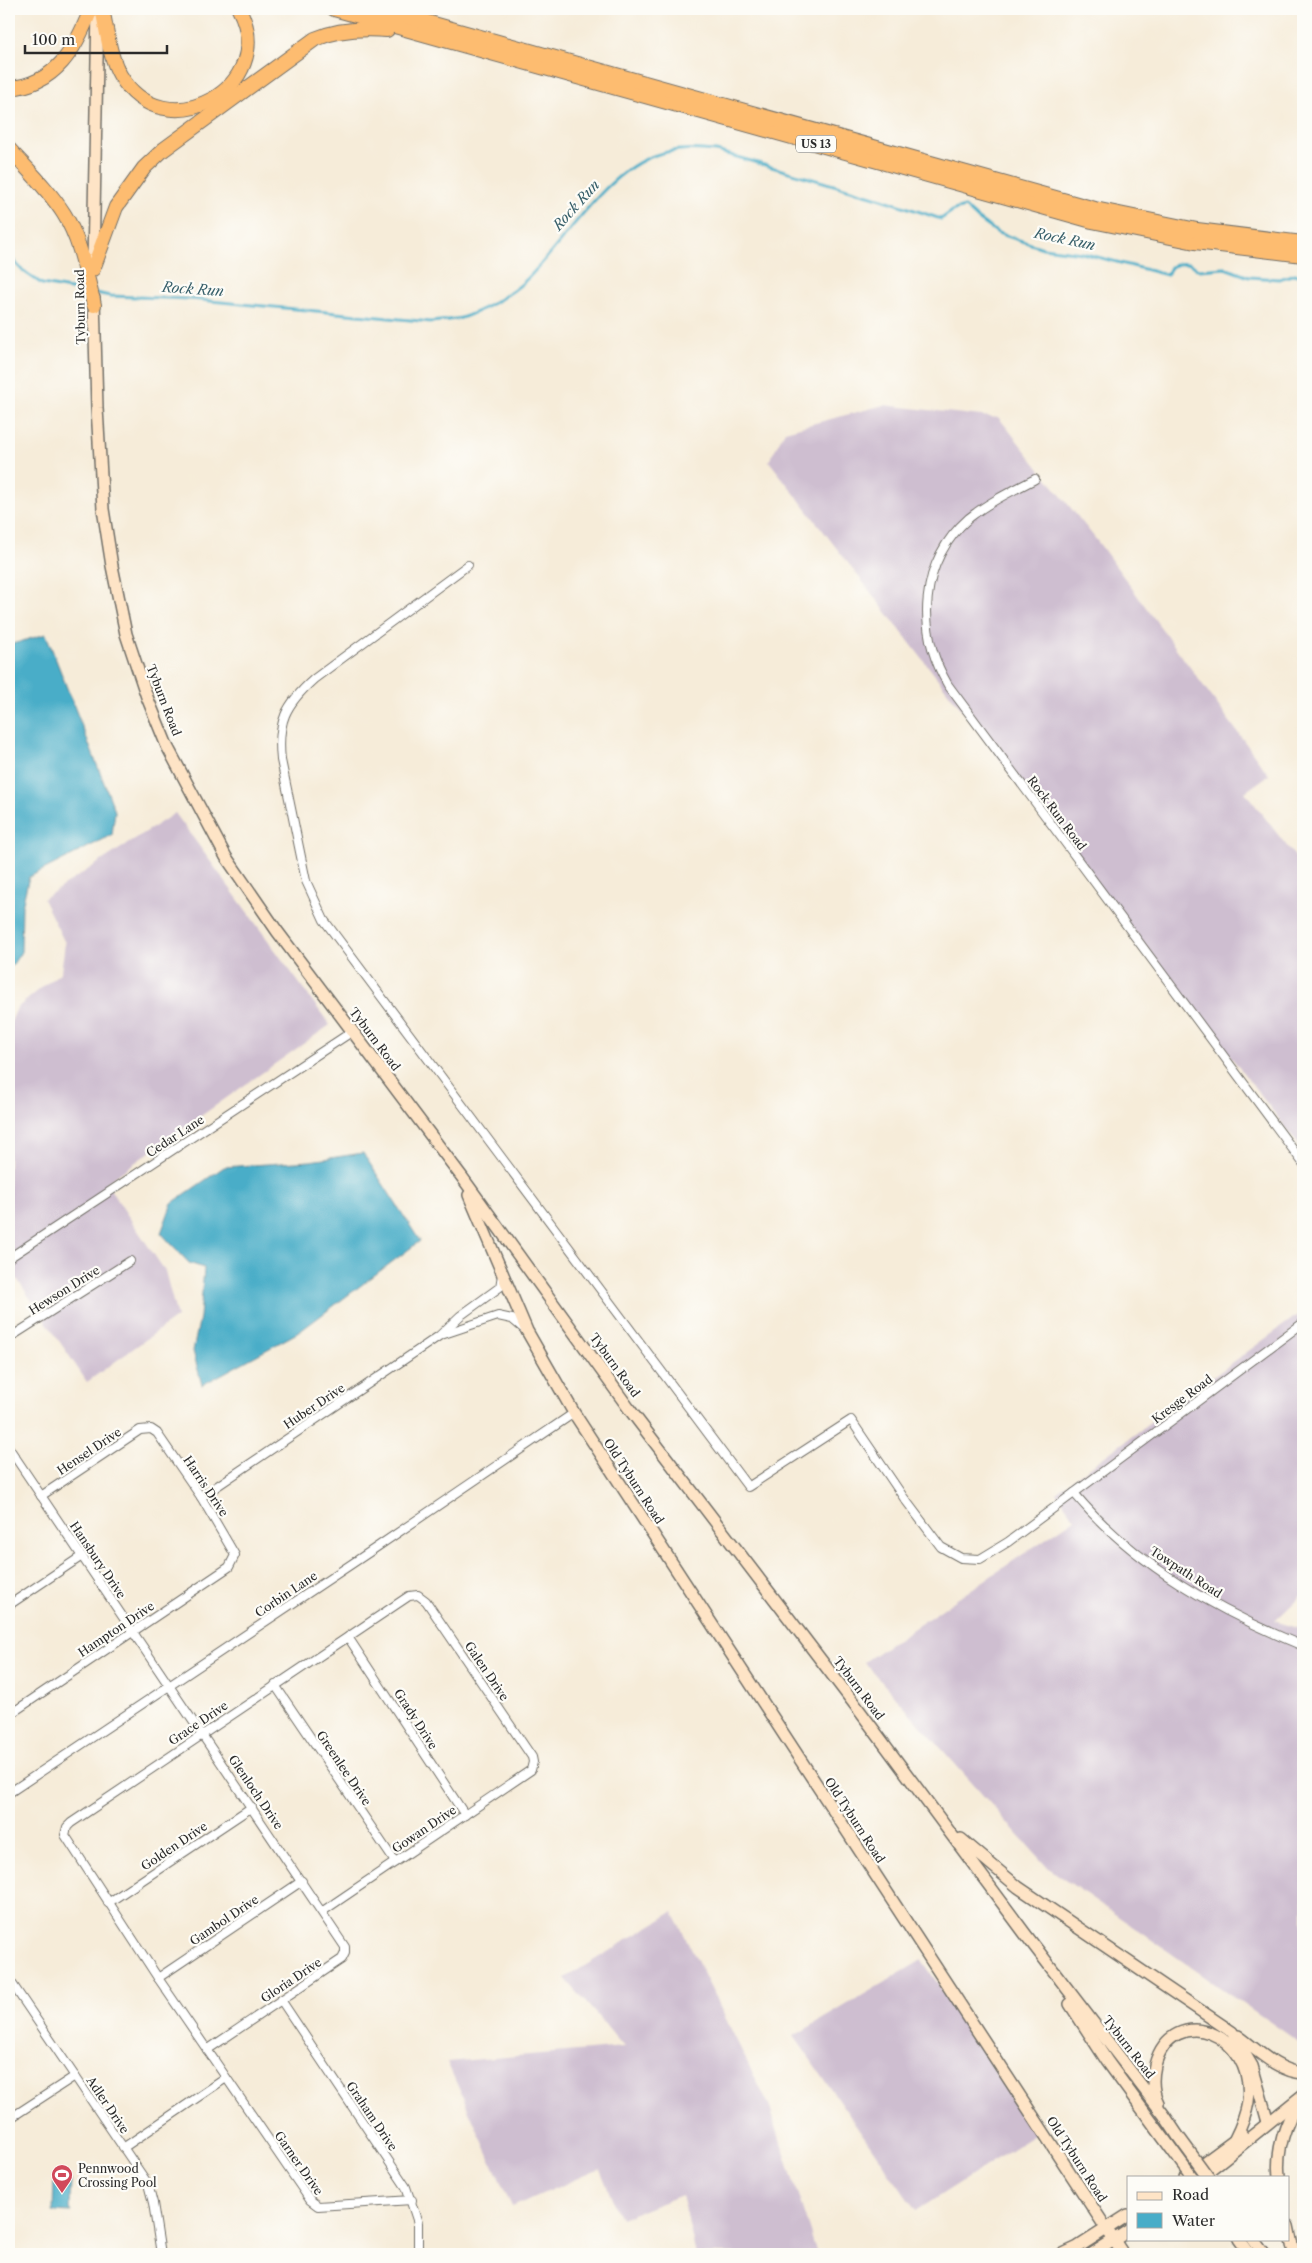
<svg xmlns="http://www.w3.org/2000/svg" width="1312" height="2263" font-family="'Libre Caslon Text',serif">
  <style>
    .industrial { fill: #cebed0 }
    .water { fill: #48adc8; stroke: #3a6c7a }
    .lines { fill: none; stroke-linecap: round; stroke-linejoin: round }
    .stream { stroke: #48adc8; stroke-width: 3 }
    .street-casing { stroke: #726f68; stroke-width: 10 }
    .secondary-casing { stroke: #726f68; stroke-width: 14 }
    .highway-casing { stroke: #726f68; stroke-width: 16 }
    .street { stroke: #fff; stroke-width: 8 }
    .secondary { stroke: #fee4c6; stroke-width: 11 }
    .highway { stroke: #fdbc70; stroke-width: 14 }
    .secondary-bridge-casing { stroke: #726f68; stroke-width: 14; stroke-linecap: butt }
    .secondary-bridge { stroke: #fee4c6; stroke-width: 11 }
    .labels { text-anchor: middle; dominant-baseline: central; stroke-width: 4.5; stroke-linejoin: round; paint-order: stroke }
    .shield { fill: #fdfcf7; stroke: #6a6a68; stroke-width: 1 }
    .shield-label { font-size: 11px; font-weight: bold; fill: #2b2b2b }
    .street-label { font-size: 12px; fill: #2b2b2b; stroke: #fdfcf7 }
    .poi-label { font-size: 12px; fill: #2b2b2b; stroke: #fdfcf7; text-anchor: start }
    .water-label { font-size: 14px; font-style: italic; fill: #375f6a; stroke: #fdfcf7 }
  </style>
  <rect width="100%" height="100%" fill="#fdfcf7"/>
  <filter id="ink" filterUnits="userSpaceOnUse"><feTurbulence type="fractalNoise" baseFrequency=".02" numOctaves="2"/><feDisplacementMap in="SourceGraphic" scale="10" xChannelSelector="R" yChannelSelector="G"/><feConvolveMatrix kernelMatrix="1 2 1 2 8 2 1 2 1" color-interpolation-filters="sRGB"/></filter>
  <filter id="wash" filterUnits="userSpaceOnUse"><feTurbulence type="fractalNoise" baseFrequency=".0096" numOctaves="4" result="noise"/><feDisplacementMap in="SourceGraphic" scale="20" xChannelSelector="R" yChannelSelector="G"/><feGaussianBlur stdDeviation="1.12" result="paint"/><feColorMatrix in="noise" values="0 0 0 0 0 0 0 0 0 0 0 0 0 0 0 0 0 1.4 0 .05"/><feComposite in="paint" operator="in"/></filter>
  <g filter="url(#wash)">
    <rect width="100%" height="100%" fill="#f6ecd9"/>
    <g class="industrial">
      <polygon points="884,405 999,418 1098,542 1269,775 1245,792 1303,867 1303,1150 769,461 785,431"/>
      <polygon points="175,813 330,1025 106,1183 165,1271 177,1317 87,1382 9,1267 9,1026 17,1008 61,972 65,943 43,899"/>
      <polygon points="1303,1311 1303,1594 1275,1621 1303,1630 1303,2045 1047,1867 864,1662 1075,1519 1056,1492"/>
      <polygon points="673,1912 770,2108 817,2254 696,2254 682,2195 620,2219 600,2169 512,2207 447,2062 624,2047 565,1978"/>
      <polygon points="922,1960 1037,2133 916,2211 794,2036"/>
    </g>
    <g class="water">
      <polygon points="46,634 115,811 112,835 29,877 22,906 21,952 9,970 9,645"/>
      <polygon points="363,1153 420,1241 299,1332 202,1385 193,1351 200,1317 204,1268 189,1263 161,1233 172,1203 224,1167 310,1161"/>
      <polygon points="54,2179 71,2180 70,2209 72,2212 51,2211 53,2209"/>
    </g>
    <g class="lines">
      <g class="stream">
        <polyline points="9,256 22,270 42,284 87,292"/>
        <path d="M96 293 110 296 190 299 431 322C441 321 451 320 461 318 480 312 512 294 526 280 567 241 608 163 667 152 684 148 699 150 716 151L882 199 941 219 954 210 965 207 978 219 998 233 1043 248 1082 253 1167 275 1171 267 1178 264 1189 263 1199 270 1225 268 1249 277 1279 279 1295 274 1303 277"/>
      </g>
    </g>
  </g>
  <g filter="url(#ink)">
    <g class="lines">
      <g class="street-casing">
        <g id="street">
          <path d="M1035 479C1012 491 989 502 969 518 919 562 916 631 948 685L1303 1163"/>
          <path d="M468 565 314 679C285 705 277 722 281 760L306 881 324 920 748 1487 851 1420 904 1498 941 1547 961 1558 980 1559 1008 1542 1303 1323"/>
          <polyline points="9,1258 353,1031"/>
          <polyline points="441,1335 498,1316 512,1319 525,1330"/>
          <polyline points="9,1338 130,1261"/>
          <polyline points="9,1448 345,1947 345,1953 342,1959 207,2050"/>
          <path d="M1074 1493C1134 1565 1218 1611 1303 1646"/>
          <polyline points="201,1497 439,1336 460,1316 500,1287 502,1275"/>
          <polyline points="9,1605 82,1556"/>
          <polyline points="348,1637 465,1815"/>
          <polyline points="275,1685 395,1862"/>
          <polyline points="9,1715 229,1567 235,1555 201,1497 157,1433 151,1429 140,1430 41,1496"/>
          <polyline points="9,1793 374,1549 574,1413"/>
          <polyline points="108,1903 252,1807"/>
          <polyline points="323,1911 531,1770 533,1762 532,1757 426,1601 418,1595 409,1596 71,1823 67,1827 65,1835 158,1978 310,2200 318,2206 412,2200"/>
          <polyline points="158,1978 302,1881"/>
          <polyline points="9,1979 148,2184 153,2203 161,2254"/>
          <polyline points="281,2000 406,2187 418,2223 418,2254"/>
          <polyline points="9,2119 75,2076"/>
          <polyline points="123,2148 226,2078"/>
        </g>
      </g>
      <g class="secondary-casing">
        <g id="secondary">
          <polyline points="93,264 98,9"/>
          <polyline points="94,298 97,408 103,509 112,566 126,634 147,697 167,746 226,857 277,931 462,1177 630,1410 856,1706 1026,1935 1164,2115 1178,2136"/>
          <polyline points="469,1195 527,1331 574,1413 1123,2254"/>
          <polyline points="961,1839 1018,1887 1232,2032 1252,2066 1268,2122"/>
          <polyline points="1070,2004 1107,2061 1170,2147"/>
          <path d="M1238 2036C1257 2050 1279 2072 1303 2073"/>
          <path d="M1158 2103C1152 2091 1152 2078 1155 2065 1172 2001 1256 2032 1248 2102 1246 2115 1241 2127 1235 2139"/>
          <polyline points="1185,2177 1242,2135"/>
          <path d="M1200 2177C1236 2150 1269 2122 1303 2095"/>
          <path d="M1279 2177C1276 2151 1285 2122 1300 2100"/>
          <polyline points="1288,2226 1294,2254"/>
          <polyline points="1239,2239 1250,2254"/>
          <polyline points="1253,2239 1264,2254"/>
          <polyline points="1063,2254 1078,2247 1128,2215"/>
          <polyline points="1092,2254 1128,2231"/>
        </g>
      </g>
      <g class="highway-casing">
        <g id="highway">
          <path d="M102 9C107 30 109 56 120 75 164 151 280 87 239 9"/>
          <polyline points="334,9 1092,221 1195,242 1303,255"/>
          <polyline points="380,9 1095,209 1197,230 1303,243"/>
          <path d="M9 88C56 85 76 48 91 9"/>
          <path d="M9 149C28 170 49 190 64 214 81 241 86 274 94 305"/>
          <path d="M93 269 116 207 144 168 163 150 315 39C338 29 362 28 387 30"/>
        </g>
      </g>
      <use href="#street" class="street"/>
      <use href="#secondary" class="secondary"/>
      <use href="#highway" class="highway"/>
      <g class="secondary-bridge-casing">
        <g id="secondary-bridge">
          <polyline points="1178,2136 1208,2177"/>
          <polyline points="1170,2147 1192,2177"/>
        </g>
      </g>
      <use href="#secondary-bridge" class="secondary-bridge"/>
    </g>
  </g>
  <defs>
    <g id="stadium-pin" transform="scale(1.125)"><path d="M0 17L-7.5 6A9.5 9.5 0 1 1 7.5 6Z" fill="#d1495b" stroke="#fdfcf7"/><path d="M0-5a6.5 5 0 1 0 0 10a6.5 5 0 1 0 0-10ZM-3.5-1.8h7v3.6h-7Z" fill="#fff"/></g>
  </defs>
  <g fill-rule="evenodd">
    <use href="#stadium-pin" x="62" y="2175"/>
  </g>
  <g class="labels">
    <rect class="shield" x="796" y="135.5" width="40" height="17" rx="4"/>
    <g class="shield-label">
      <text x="816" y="144">US 13</text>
    </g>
    <g class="street-label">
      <text transform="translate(80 307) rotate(-91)">Tyburn Road</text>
      <text transform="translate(164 700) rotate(69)">Tyburn Road</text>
      <text transform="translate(1057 813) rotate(53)">Rock Run Road</text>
      <text transform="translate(375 1039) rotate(53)">Tyburn Road</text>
      <text transform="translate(175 1136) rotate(-33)">Cedar Lane</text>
      <text transform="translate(64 1290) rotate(-32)">Hewson Drive</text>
      <text transform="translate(615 1365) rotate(54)">Tyburn Road</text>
      <text transform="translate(1182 1399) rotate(-37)">Kresge Road</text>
      <text transform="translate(314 1406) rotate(-34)">Huber Drive</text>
      <text transform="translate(89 1451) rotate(-34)">Hensel Drive</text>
      <text transform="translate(634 1481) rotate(57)">Old Tyburn Road</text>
      <text transform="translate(206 1486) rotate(56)">Harris Drive</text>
      <text transform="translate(98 1560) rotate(56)">Hansbury Drive</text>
      <text transform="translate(1186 1572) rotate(33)">Towpath Road</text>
      <text transform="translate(286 1594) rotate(-34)">Corbin Lane</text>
      <text transform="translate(116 1629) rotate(-34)">Hampton Drive</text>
      <text transform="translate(487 1671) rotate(56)">Galen Drive</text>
      <text transform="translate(859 1688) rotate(53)">Tyburn Road</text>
      <text transform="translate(416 1719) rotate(57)">Grady Drive</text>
      <text transform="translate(198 1723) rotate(-34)">Grace Drive</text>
      <text transform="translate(344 1768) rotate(56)">Greenlee Drive</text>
      <text transform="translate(256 1792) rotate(56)">Glenloch Drive</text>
      <text transform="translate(855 1820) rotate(57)">Old Tyburn Road</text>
      <text transform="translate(424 1829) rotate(-34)">Gowan Drive</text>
      <text transform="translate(174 1846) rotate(-34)">Golden Drive</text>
      <text transform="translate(224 1920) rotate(-34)">Gambol Drive</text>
      <text transform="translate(291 1980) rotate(-34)">Gloria Drive</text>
      <text transform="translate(1129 2047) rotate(52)">Tyburn Road</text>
      <text transform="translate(108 2105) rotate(56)">Adler Drive</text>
      <text transform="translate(372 2116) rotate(56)">Graham Drive</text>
      <text transform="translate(1077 2159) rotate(57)">Old Tyburn Road</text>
      <text transform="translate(299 2163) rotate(55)">Garner Drive</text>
    </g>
    <g class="poi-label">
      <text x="78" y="2168">Pennwood<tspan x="78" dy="14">Crossing Pool</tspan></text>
    </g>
    <g class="water-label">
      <text transform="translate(576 205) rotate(-48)">Rock Run</text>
      <text transform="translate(1065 239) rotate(12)">Rock Run</text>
      <text transform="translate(193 289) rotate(4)">Rock Run</text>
    </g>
  </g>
  <rect width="1312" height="2263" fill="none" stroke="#fdfcf7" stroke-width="30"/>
  <rect x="1127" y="2176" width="162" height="65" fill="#fdfcf7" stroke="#a9a8a5"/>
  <rect x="1137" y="2192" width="25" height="8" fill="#fee4c6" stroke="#a9a8a5"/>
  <text x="1172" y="2200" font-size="15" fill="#2b2b2b">Road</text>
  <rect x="1137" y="2213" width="25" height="15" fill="#48adc8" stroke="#a9a8a5"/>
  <text x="1172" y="2226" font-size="15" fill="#2b2b2b">Water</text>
  <path d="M25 45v8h142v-8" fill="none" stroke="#2b2b2b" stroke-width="2.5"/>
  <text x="32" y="45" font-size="15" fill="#2b2b2b" stroke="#fdfcf7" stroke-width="4" paint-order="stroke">100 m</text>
</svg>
